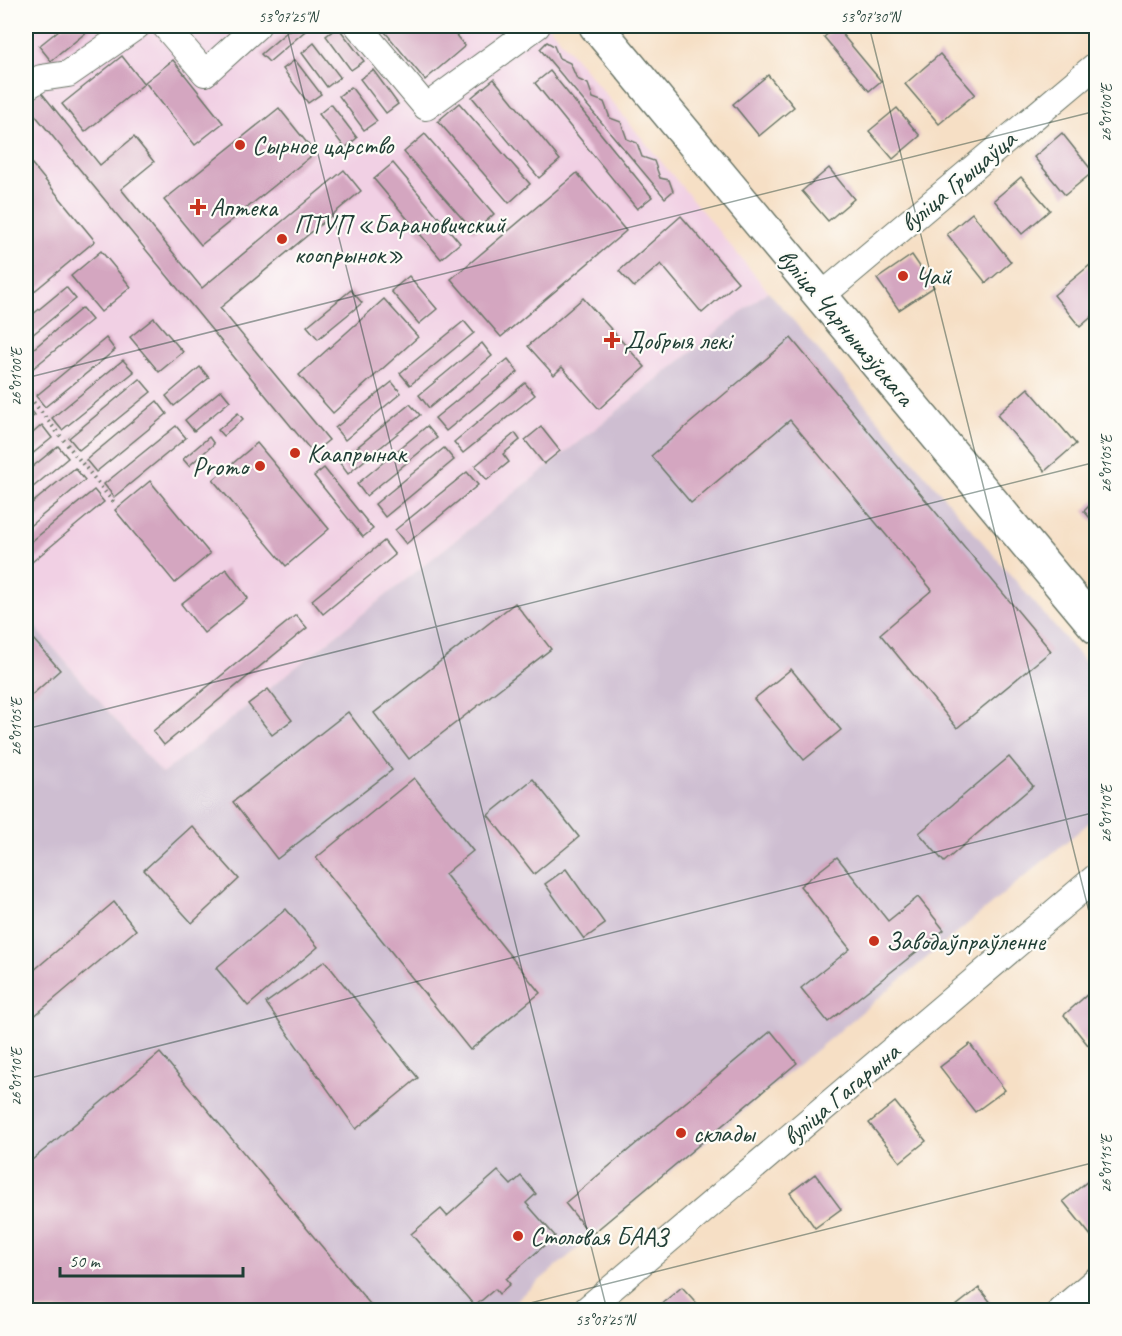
<svg xmlns="http://www.w3.org/2000/svg" width="1122" height="1336" font-family="Caveat,sans-serif">
  <style>
    .built { fill: #f1d0e4 }
    .industrial { fill: #cebed1 }
    .building { fill: #d4a6c0 }
    .lines { fill: none; stroke-linecap: round; stroke-linejoin: round }
    .minor-casing { stroke: #6a7667; stroke-width: 28 }
    .major-casing { stroke: #6a7667; stroke-width: 36 }
    .path { stroke: #6a7667; stroke-width: 4; stroke-dasharray: 1.5 4.5; stroke-linecap: butt }
    .minor { stroke: #fff; stroke-width: 26 }
    .major { stroke: #fff; stroke-width: 33 }
    .ticks { fill: none; stroke: #1f3d34; stroke-width: 1.5; stroke-opacity: 0.45 }
    .poi-dot { fill: #c8321e; stroke: #fdfcf7; stroke-width: 2 }
    .labels { text-anchor: middle; dominant-baseline: central; stroke-width: 4.5; stroke-linejoin: round; paint-order: stroke }
    .poi-label { font-size: 26px; fill: #1f3d34; stroke: #fdfcf7; text-anchor: start }
    .street-label { font-size: 26px; fill: #1f3d34; stroke: #fdfcf7 }
    .neatline { fill: none; stroke: #1f3d34; stroke-width: 2 }
    .ticks-label { font-size: 15px; text-anchor: middle; fill: #1f3d34 }
  </style>
  <rect width="100%" height="100%" fill="#fdfcf7"/>
  <filter id="ink" filterUnits="userSpaceOnUse"><feTurbulence type="fractalNoise" baseFrequency=".0167" numOctaves="2"/><feDisplacementMap in="SourceGraphic" scale="12" xChannelSelector="R" yChannelSelector="G"/><feConvolveMatrix kernelMatrix="1 2 1 2 8 2 1 2 1" color-interpolation-filters="sRGB"/></filter>
  <filter id="wash" filterUnits="userSpaceOnUse"><feTurbulence type="fractalNoise" baseFrequency=".008" numOctaves="4" result="noise"/><feDisplacementMap in="SourceGraphic" scale="24" xChannelSelector="R" yChannelSelector="G"/><feGaussianBlur stdDeviation="1.35" result="paint"/><feColorMatrix in="noise" values="0 0 0 0 0 0 0 0 0 0 0 0 0 0 0 0 0 1.4 0 .05"/><feComposite in="paint" operator="in"/></filter>
  <g filter="url(#wash)">
    <rect width="100%" height="100%" fill="#f6dfc5"/>
    <polygon class="built" points="26,26 549,26 768,291 162,774 26,616"/>
    <polygon class="industrial" points="768,291 1096,675 1096,817 504,1310 26,1310 26,616 162,774"/>
    <g id="blocks">
      <g class="building">
        <polygon points="64,26 94,26 51,61 39,46"/>
        <polygon points="294,26 311,26 269,62 261,54"/>
        <polygon points="380,26 448,26 465,46 425,80"/>
        <polygon points="940,26 957,26 947,34"/>
        <polygon points="338,27 364,61 351,70 326,36"/>
        <polygon points="836,27 881,81 869,91 824,37"/>
        <polygon points="547,42 554,46 559,58 570,63 577,79 588,84 593,98 604,102 610,118 621,122 627,139 637,143 642,157 654,161 660,178 669,180 673,191 665,198 540,49"/>
        <polygon points="314,43 340,77 327,87 302,53"/>
        <polygon points="940,54 975,94 939,124 905,84"/>
        <polygon points="122,56 144,84 85,132 62,104"/>
        <polygon points="173,60 223,123 195,145 145,82"/>
        <polygon points="295,60 321,94 308,103 283,69"/>
        <polygon points="373,70 398,104 386,113 360,79"/>
        <polygon points="550,71 652,197 637,209 535,83"/>
        <polygon points="768,75 794,107 759,136 733,104"/>
        <polygon points="494,79 560,160 539,178 472,97"/>
        <polygon points="351,87 377,121 364,130 339,96"/>
        <polygon points="40,91 100,165 134,137 154,162 121,189 202,288 344,170 361,191 220,308 329,440 313,453 26,104"/>
        <polygon points="459,103 530,184 509,203 438,121"/>
        <polygon points="331,104 357,138 345,148 319,114"/>
        <polygon points="279,108 315,153 201,245 164,200"/>
        <polygon points="897,108 920,136 893,159 869,131"/>
        <polygon points="1062,133 1093,172 1065,195 1034,157"/>
        <polygon points="425,134 494,214 474,232 404,152"/>
        <polygon points="393,163 460,243 441,259 374,179"/>
        <polygon points="32,164 95,241 26,298 26,170"/>
        <polygon points="829,168 854,199 828,221 802,191"/>
        <polygon points="577,173 626,231 501,337 451,279"/>
        <polygon points="1021,177 1050,210 1022,234 994,200"/>
        <polygon points="972,213 1011,262 986,283 947,234"/>
        <polygon points="681,216 738,282 702,313 661,264 634,287 619,271"/>
        <polygon points="101,251 131,287 101,312 71,276"/>
        <polygon points="912,255 934,287 899,310 877,279"/>
        <polygon points="1096,260 1096,313 1080,327 1054,295"/>
        <polygon points="409,276 437,309 419,324 391,291"/>
        <polygon points="66,287 76,299 26,340 26,320"/>
        <polygon points="351,290 362,303 318,339 307,326"/>
        <polygon points="583,298 645,367 599,409 562,367 554,375 528,346"/>
        <polygon points="384,299 418,337 333,413 299,375"/>
        <polygon points="82,308 92,320 26,374 26,355"/>
        <polygon points="154,318 183,352 159,372 130,337"/>
        <polygon points="464,321 474,333 410,385 400,373"/>
        <polygon points="106,338 115,350 45,407 36,396"/>
        <polygon points="791,338 1051,651 957,728 880,634 932,590 790,420 691,503 651,456"/>
        <polygon points="482,343 492,356 429,408 419,395"/>
        <polygon points="508,359 518,372 446,431 435,418"/>
        <polygon points="123,360 134,372 62,430 52,418"/>
        <polygon points="200,367 209,378 174,406 166,396"/>
        <polygon points="140,379 151,392 79,450 69,438"/>
        <polygon points="392,382 401,393 345,440 335,428"/>
        <polygon points="525,383 535,395 463,453 454,442"/>
        <polygon points="1028,388 1076,444 1045,471 997,415"/>
        <polygon points="221,390 230,401 194,431 185,420"/>
        <polygon points="157,401 167,414 96,472 86,460"/>
        <polygon points="26,403 35,415 26,422"/>
        <polygon points="410,404 420,415 348,474 339,462"/>
        <polygon points="238,413 243,419 223,436 218,430"/>
        <polygon points="42,425 52,438 26,459 26,439"/>
        <polygon points="176,426 186,438 114,497 104,484"/>
        <polygon points="427,426 437,438 366,496 357,484"/>
        <polygon points="541,427 560,451 544,464 525,440"/>
        <polygon points="515,433 520,440 503,454 509,462 487,480 475,466"/>
        <polygon points="209,437 214,444 189,466 183,459"/>
        <polygon points="257,443 329,529 286,566 213,480"/>
        <polygon points="58,446 68,458 26,493 26,472"/>
        <polygon points="444,448 454,460 385,517 375,504"/>
        <polygon points="75,468 85,480 26,529 26,508"/>
        <polygon points="324,468 373,529 363,537 314,476"/>
        <polygon points="467,472 478,485 406,544 395,530"/>
        <polygon points="150,481 210,554 175,583 115,510"/>
        <polygon points="94,490 104,502 26,567 26,546"/>
        <polygon points="1096,499 1096,525 1084,511"/>
        <polygon points="384,541 395,555 323,614 312,600"/>
        <polygon points="226,569 248,598 204,633 181,604"/>
        <polygon points="515,603 551,649 409,759 374,713"/>
        <polygon points="296,615 307,628 164,745 153,731"/>
        <polygon points="26,631 60,670 26,700"/>
        <polygon points="791,669 841,730 804,760 754,699"/>
        <polygon points="268,689 292,720 272,735 248,704"/>
        <polygon points="348,712 392,770 277,859 233,802"/>
        <polygon points="1009,757 1033,786 944,862 919,833"/>
        <polygon points="414,778 473,851 445,874 540,993 470,1050 316,858"/>
        <polygon points="533,779 579,837 534,874 488,815"/>
        <polygon points="192,826 239,879 192,923 144,870"/>
        <polygon points="837,857 888,921 918,897 944,930 828,1022 801,988 850,949 800,886"/>
        <polygon points="566,869 605,924 584,939 545,884"/>
        <polygon points="114,902 136,930 26,1023 26,977"/>
        <polygon points="286,909 318,947 248,1006 216,968"/>
        <polygon points="325,961 418,1078 356,1129 266,1003"/>
        <polygon points="1096,987 1096,1055 1064,1015"/>
        <polygon points="771,1031 797,1063 591,1235 565,1203"/>
        <polygon points="970,1044 1005,1090 975,1112 940,1067"/>
        <polygon points="160,1053 375,1310 26,1310 26,1165"/>
        <polygon points="895,1102 926,1141 900,1162 869,1123"/>
        <polygon points="498,1171 511,1185 521,1176 536,1194 526,1203 555,1236 506,1279 510,1284 499,1294 495,1289 475,1306 411,1234 441,1209 447,1216"/>
        <polygon points="815,1174 841,1209 815,1228 790,1193"/>
        <polygon points="1093,1177 1096,1181 1096,1242 1063,1201"/>
        <polygon points="682,1287 703,1310 654,1310"/>
        <polygon points="979,1288 997,1310 951,1310"/>
      </g>
    </g>
  </g>
  <g filter="url(#ink)">
    <use href="#blocks" fill-opacity="0" stroke="#6a7667" stroke-width="1.5"/>
    <g class="lines">
      <g class="minor-casing">
        <g id="minor">
          <polyline points="165,26 205,73 257,26"/>
          <polyline points="358,26 426,107 537,26"/>
          <polyline points="26,87 41,78 68,74 137,26"/>
          <polyline points="820,297 1096,65"/>
          <polyline points="586,1310 1096,877"/>
          <polyline points="1061,1310 1096,1280"/>
        </g>
      </g>
      <g class="major-casing">
        <polyline id="major" points="596,26 1096,627"/>
      </g>
      <polyline class="path" points="26,393 114,503"/>
      <use href="#minor" class="minor"/>
      <use href="#major" class="major"/>
    </g>
  </g>
  <path class="ticks" d="M286 26 607 1310M869 26 1096 940M26 28 36 26M26 378 1096 111M26 729 1096 462M26 1079 1096 812M502 1310 1096 1162"/>
  <g class="poi-dot">
    <circle cx="240" cy="145" r="6"/>
    <path d="M195 198h6v6h6v6h-6v6h-6v-6h-6v-6h6z"/>
    <circle cx="282" cy="239" r="6"/>
    <circle cx="903" cy="276" r="6"/>
    <path d="M609 331h6v6h6v6h-6v6h-6v-6h-6v-6h6z"/>
    <circle cx="295" cy="453" r="6"/>
    <circle cx="260" cy="466" r="6"/>
    <circle cx="874" cy="941" r="6"/>
    <circle cx="681" cy="1133" r="6"/>
    <circle cx="518" cy="1236" r="6"/>
  </g>
  <g class="labels">
    <g class="poi-label">
      <text x="252" y="145">Сырное царство</text>
      <text x="210" y="207">Аптека</text>
      <text x="294" y="224">ПТУП «Барановичский<tspan x="294" dy="30">коопрынок»</tspan></text>
      <text x="915" y="276">Чай</text>
      <text x="624" y="340">Добрыя лекі</text>
      <text x="307" y="453">Каапрынак</text>
      <text x="248" y="466" text-anchor="end">Promo</text>
      <text x="886" y="941">Заводаўпраўленне</text>
      <text x="693" y="1133">склады</text>
      <text x="530" y="1236">Столовая БААЗ</text>
    </g>
    <g class="street-label">
      <text transform="translate(958 181) rotate(-40)">вуліца Грыцаўца</text>
      <text transform="translate(846 327) rotate(50)">вуліца Чарнышэўскага</text>
      <text transform="translate(841 1094) rotate(-40)">вуліца Гагарына</text>
    </g>
  </g>
  <rect width="1122" height="1336" fill="none" stroke="#fdfcf7" stroke-width="66"/>
  <path d="M60 1267v9h183v-9" fill="none" stroke="#1f3d34" stroke-width="3"/>
  <text x="69" y="1267" font-size="18" fill="#1f3d34" stroke="#fdfcf7" stroke-width="4.5" paint-order="stroke">50 m</text>
  <rect x="33" y="33" width="1056" height="1270" class="neatline"/>
  <g class="ticks-label">
    <text x="288" y="22">53°07'25"N</text>
    <text x="870" y="22">53°07'30"N</text>
    <text transform="translate(1106 113) rotate(-90)" y="5">26°01'00"E</text>
    <text transform="translate(16 377) rotate(-90)" y="5">26°01'00"E</text>
    <text transform="translate(1106 464) rotate(-90)" y="5">26°01'05"E</text>
    <text transform="translate(16 727) rotate(-90)" y="5">26°01'05"E</text>
    <text transform="translate(1106 814) rotate(-90)" y="5">26°01'10"E</text>
    <text transform="translate(16 1077) rotate(-90)" y="5">26°01'10"E</text>
    <text transform="translate(1106 1164) rotate(-90)" y="5">26°01'15"E</text>
    <text x="605" y="1325">53°07'25"N</text>
  </g>
</svg>
